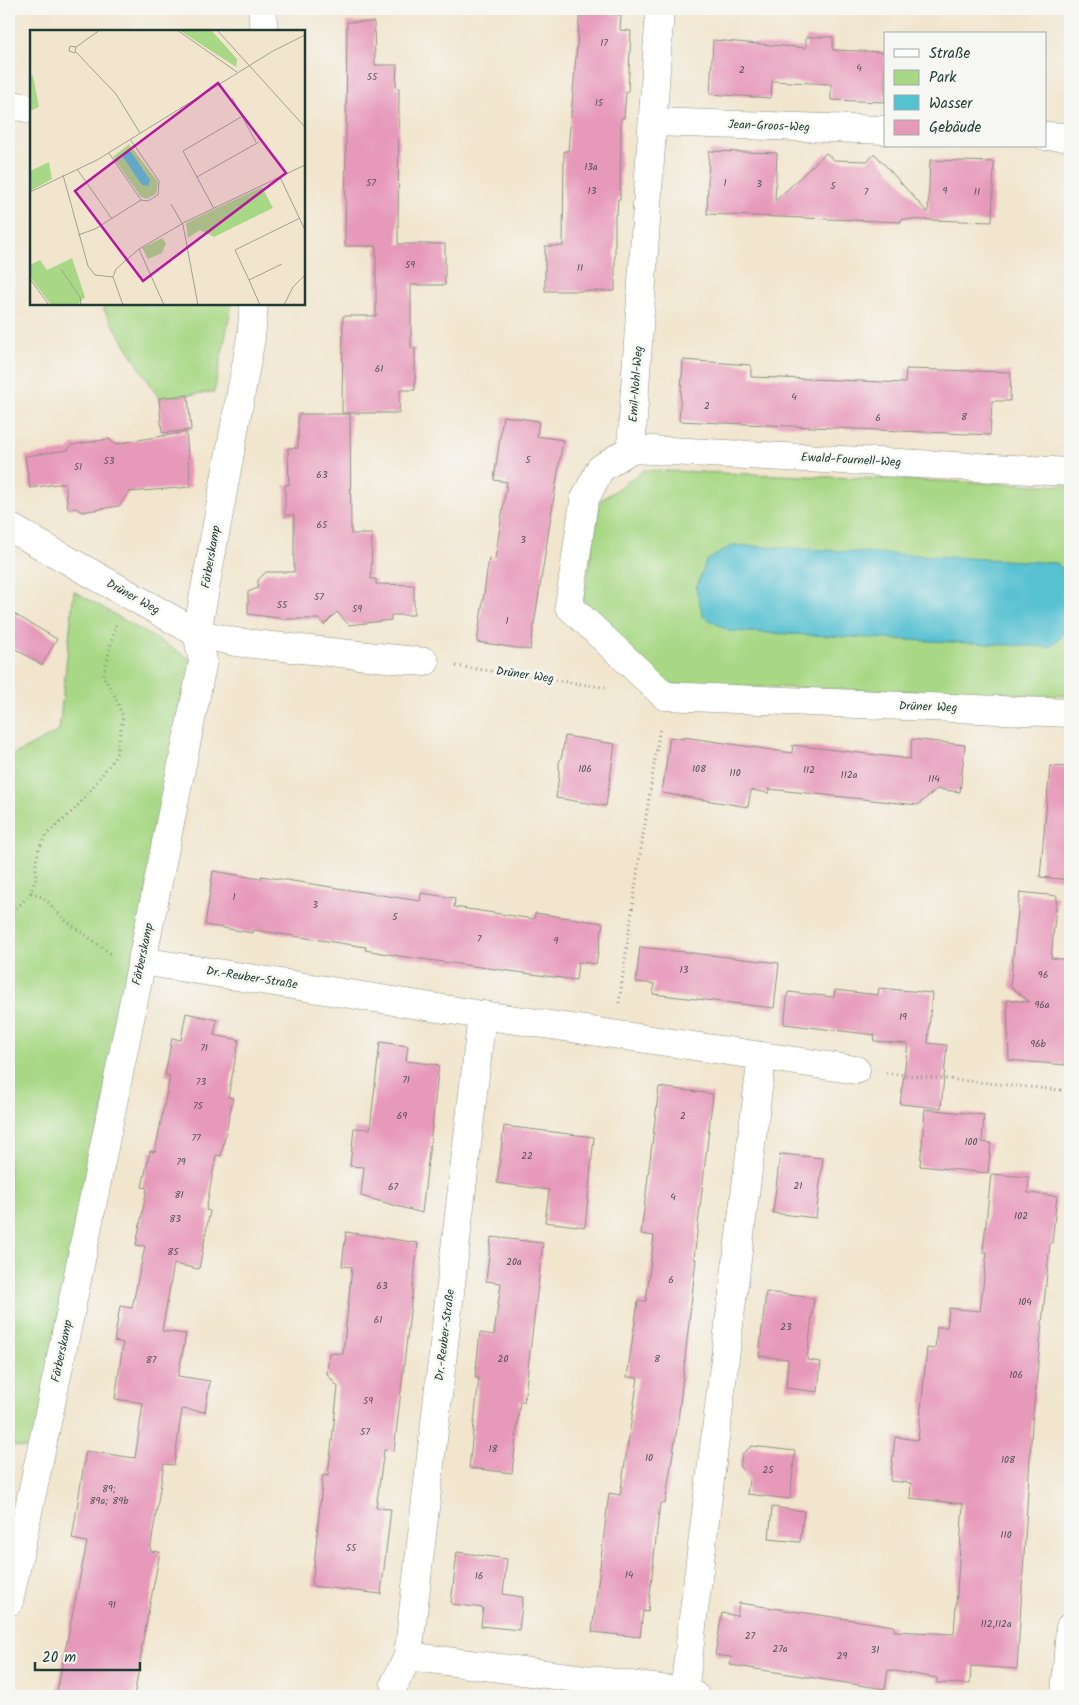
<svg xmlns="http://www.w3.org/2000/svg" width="1079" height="1705" font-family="Kalam,sans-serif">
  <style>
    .green { fill: #a8d885; stroke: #648a5c }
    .water { fill: #56c1d1; stroke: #3a7f82 }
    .building { fill: #e799ba }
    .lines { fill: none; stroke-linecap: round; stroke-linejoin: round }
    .minor-casing { stroke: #889180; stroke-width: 29 }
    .path { stroke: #889180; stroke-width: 3; stroke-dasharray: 1 4; stroke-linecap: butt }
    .minor { stroke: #fff; stroke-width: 28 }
    .labels { text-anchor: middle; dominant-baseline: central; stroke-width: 5; stroke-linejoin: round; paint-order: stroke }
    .number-label { font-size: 10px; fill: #515456 }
    .street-label { font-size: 12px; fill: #1f3d34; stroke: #f6f6f2 }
    .inset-road { fill: none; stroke: #9da290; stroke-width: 1 }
    .view { fill: #b5179e; fill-opacity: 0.15; stroke: #b5179e; stroke-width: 2.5 }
    .inset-edge { fill: none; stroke: #1f3d34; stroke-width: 2.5 }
  </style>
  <rect width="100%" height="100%" fill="#f6f6f2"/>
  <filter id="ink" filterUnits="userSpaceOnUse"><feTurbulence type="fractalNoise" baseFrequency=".02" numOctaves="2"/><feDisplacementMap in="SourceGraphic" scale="10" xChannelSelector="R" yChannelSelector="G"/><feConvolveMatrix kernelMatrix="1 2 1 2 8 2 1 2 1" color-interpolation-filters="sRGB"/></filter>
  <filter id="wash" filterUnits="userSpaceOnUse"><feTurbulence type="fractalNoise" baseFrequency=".0096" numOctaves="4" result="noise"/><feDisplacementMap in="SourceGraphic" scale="20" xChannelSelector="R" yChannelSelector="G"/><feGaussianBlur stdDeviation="1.12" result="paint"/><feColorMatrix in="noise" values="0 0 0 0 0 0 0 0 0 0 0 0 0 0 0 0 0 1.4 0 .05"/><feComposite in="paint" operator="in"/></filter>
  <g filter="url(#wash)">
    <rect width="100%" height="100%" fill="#f1e5cd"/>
    <g class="green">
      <polygon points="106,304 232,304 214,392 159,398 104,310"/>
      <polygon points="644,470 1070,486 1070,696 663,684 583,602 600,501"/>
      <polygon points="74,591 194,661 33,1450 9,1445 9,757 59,731"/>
    </g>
    <polygon class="water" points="733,545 1057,563 1070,578 1070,629 1050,647 729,631 703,616 696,588 706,561"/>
    <g id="blocks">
      <g class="building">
        <polygon points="580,9 608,9 608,14 621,15 620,30 631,31 628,92 626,92 624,118 621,118 620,199 618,199 617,214 615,214 615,291 545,291 545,246 563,246 564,151 568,151"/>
        <polygon points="347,22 374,22 375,65 397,65 396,88 399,88 398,244 445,244 445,285 411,285 411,348 415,348 415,390 400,390 399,413 342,413 343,316 376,316 376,246 345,246"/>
        <polygon points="806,37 833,37 833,50 885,52 885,102 831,100 831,84 772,81 771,98 710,94 713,40 806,48"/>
        <polygon points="709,151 777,153 775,201 826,153 834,160 867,161 875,154 928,213 930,160 994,162 992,222 901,219 901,222 707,214"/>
        <polygon points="683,360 751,365 751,377 838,380 905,383 906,369 1011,372 1010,401 992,401 990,435 679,421"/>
        <polygon points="188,395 191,430 162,433 159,398"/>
        <polygon points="298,414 350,414 351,534 372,534 371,579 376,579 376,584 414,585 414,615 391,615 391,620 349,625 337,612 324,625 319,619 285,619 248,614 248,592 258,588 258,580 266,572 294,572 294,515 285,515 285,485 289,485 288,448 298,448"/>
        <polygon points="503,416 539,421 537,436 563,440 530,650 477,642 489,558 495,559 507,482 494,480"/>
        <polygon points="186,432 191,487 129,492 119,506 82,512 76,508 68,509 65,483 30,488 25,456 68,450 72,445 109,439 115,444"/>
        <polygon points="9,611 57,639 42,665 9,645"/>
        <polygon points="565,736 615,744 606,806 556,798 559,775 559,763 562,755"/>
        <polygon points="670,737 684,739 684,737 792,753 793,745 910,759 912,739 965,745 960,792 937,789 918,805 769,789 769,793 751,790 748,807 662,793"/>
        <polygon points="1050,766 1070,767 1070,880 1040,877"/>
        <polygon points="213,871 261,879 261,876 420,901 421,893 455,898 454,907 534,919 535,913 603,923 596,964 578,962 576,980 399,956 365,950 366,947 254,930 253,933 205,925"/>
        <polygon points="1020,892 1057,896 1051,958 1070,960 1070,1032 1069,1031 1065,1065 1009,1060 1007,1000 1030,1002 1010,986"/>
        <polygon points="640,947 779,963 774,1008 653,994 655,984 636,982"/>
        <polygon points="879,988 932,993 928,1043 947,1045 941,1108 900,1104 908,1044 874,1041 875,1035 784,1024 788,992 834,997 835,990 878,995"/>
        <polygon points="186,1013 217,1020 214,1035 239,1040 228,1097 233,1098 221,1156 216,1155 206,1210 210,1211 199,1269 174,1264 162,1331 186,1334 178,1376 210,1381 205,1412 182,1409 174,1465 164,1464 150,1551 160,1552 141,1650 142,1650 134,1696 56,1696 87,1542 72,1539 86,1451 135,1458 143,1403 115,1399 123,1343 114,1341 120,1306 132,1308 145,1246 136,1245 147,1188 142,1187 150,1151 155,1152 170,1076 165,1075 172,1038 181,1040"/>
        <polygon points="380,1042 408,1046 406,1061 439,1065 422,1213 361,1196 364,1167 350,1166 354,1128 370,1129"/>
        <polygon points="659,1087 713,1094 694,1259 696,1259 678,1421 665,1504 660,1503 648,1612 643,1611 640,1637 592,1632 609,1493 620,1495 638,1378 627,1377 638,1301 646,1301 654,1236 641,1234"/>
        <polygon points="925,1109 984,1115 982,1142 991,1143 988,1173 920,1166"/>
        <polygon points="504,1126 594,1137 585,1227 545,1222 549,1190 497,1183"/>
        <polygon points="780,1154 823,1158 816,1218 773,1213"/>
        <polygon points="991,1174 1029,1177 1028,1193 1057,1196 1052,1243 1050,1243 1032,1425 1017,1669 971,1666 970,1684 937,1683 937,1678 888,1670 885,1689 730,1665 731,1657 715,1655 722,1613 737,1616 739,1603 894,1626 894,1631 954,1634 963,1504 910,1498 911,1483 890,1481 895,1437 918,1440 927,1348 935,1349 937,1327 947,1327 949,1308 980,1311 987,1252 983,1252"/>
        <polygon points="346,1232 418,1243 394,1451 384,1450 376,1508 391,1509 381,1594 312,1586 323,1475 328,1476 338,1387 327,1374 329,1353 343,1354 352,1267 342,1266"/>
        <polygon points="491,1237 543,1243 524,1402 520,1401 512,1473 469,1468 479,1378 475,1378 480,1333 494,1335 501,1283 486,1281"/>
        <polygon points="766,1292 814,1298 807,1360 821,1362 818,1392 786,1388 788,1359 759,1356"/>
        <polygon points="752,1446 795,1451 790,1499 747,1494 749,1479 740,1467 742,1454"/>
        <polygon points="772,1507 804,1511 800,1542 769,1539"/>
        <polygon points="457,1552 507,1559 503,1594 523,1597 519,1630 481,1626 483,1608 451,1604"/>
      </g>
    </g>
  </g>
  <g filter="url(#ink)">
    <use href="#blocks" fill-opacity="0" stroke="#889180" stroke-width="1"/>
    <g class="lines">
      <g class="minor-casing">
        <g id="minor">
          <polyline points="262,9 264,31"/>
          <polyline points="9,104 31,109"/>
          <polyline points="654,122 885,130"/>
          <polyline points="1045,136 1070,137"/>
          <polyline points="631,449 600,469 584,501 569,606 665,696 1070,713"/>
          <polyline points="631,449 660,9"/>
          <polyline points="631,449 1070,472"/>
          <polyline points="9,527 197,633 235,642 425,662"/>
          <polyline points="141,961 482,1015 762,1056 684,1692"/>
          <polyline points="762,1056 856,1070"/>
          <polyline points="9,1602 70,1314 203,661 197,633 251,338 254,304"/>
          <polyline points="408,1656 684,1692 695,1696"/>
          <polyline points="395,1683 408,1656 482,1015"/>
          <polyline points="1065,1696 1070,1627"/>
        </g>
      </g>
      <g class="path">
        <polyline points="456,666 609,688"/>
        <polyline points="31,892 44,898 65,920 111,954"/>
        <polyline points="9,915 21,904 31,892 36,878 36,862 39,848 47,834 74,810 86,796 116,756 123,717 114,694 103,676 116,624"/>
        <polyline points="619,1003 638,868 660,727"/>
        <polyline points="886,1073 1070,1091"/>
      </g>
      <use href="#minor" class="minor"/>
    </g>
  </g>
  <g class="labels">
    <g class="number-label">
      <text x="604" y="43">17</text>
      <text x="859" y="68">4</text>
      <text x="742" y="70">2</text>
      <text x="372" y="77">55</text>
      <text x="599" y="103">15</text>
      <text x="591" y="167">13a</text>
      <text x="371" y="183">57</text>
      <text x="725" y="183">1</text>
      <text x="759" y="184">3</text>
      <text x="833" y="186">5</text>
      <text x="592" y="191">13</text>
      <text x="945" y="191">9</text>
      <text x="866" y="192">7</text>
      <text x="977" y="192">11</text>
      <text x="410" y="265">59</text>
      <text x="580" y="268">11</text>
      <text x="379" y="369">61</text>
      <text x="794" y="397">4</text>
      <text x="707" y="406">2</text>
      <text x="964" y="417">8</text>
      <text x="878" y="418">6</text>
      <text x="528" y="460">5</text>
      <text x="109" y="461">53</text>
      <text x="78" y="467">51</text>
      <text x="322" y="475">63</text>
      <text x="322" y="525">65</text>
      <text x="523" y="540">3</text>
      <text x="319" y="597">57</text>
      <text x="282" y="605">55</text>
      <text x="357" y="609">59</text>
      <text x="507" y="621">1</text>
      <text x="585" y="769">106</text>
      <text x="699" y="769">108</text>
      <text x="809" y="770">112</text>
      <text x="735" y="773">110</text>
      <text x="849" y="775">112a</text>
      <text x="934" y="779">114</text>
      <text x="234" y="897">1</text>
      <text x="315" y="905">3</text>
      <text x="395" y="917">5</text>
      <text x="479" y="939">7</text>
      <text x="556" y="941">9</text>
      <text x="684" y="970">13</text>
      <text x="1043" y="975">96</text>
      <text x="1042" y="1005">96a</text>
      <text x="903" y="1017">19</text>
      <text x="1038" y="1044">96b</text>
      <text x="204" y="1048">71</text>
      <text x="406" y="1080">71</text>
      <text x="201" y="1082">73</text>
      <text x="198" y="1106">75</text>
      <text x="402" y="1116">69</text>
      <text x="683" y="1116">2</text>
      <text x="196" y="1138">77</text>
      <text x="971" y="1142">100</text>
      <text x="527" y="1156">22</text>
      <text x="181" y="1162">79</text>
      <text x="798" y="1186">21</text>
      <text x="393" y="1187">67</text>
      <text x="179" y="1195">81</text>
      <text x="673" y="1197">4</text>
      <text x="1021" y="1216">102</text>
      <text x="175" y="1219">83</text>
      <text x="173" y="1252">85</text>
      <text x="514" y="1262">20a</text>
      <text x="671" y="1280">6</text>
      <text x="382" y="1286">63</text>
      <text x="1025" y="1302">104</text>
      <text x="378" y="1320">61</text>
      <text x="786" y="1327">23</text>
      <text x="503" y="1359">20</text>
      <text x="657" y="1359">8</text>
      <text x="151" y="1360">87</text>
      <text x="1016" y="1375">106</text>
      <text x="368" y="1401">59</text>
      <text x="365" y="1432">57</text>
      <text x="493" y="1449">18</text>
      <text x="649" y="1458">10</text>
      <text x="1008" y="1460">108</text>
      <text x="768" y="1470">25</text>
      <text x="109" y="1489">89;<tspan x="109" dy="12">89a; 89b</tspan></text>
      <text x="1006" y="1535">110</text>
      <text x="351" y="1548">55</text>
      <text x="629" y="1575">14</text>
      <text x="479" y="1576">16</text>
      <text x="112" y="1605">91</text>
      <text x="996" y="1624">112,112a</text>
      <text x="750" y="1636">27</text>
      <text x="780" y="1649">27a</text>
      <text x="875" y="1650">31</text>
      <text x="842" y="1656">29</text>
    </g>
    <g class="street-label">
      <text transform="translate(769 126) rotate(2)">Jean-Groos-Weg</text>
      <text transform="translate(636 384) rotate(-86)">Emil-Nohl-Weg</text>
      <text transform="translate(851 460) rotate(3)">Ewald-Fournell-Weg</text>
      <text transform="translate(211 557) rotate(-80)">Färberskamp</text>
      <text transform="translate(133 597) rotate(29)">Drüner Weg</text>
      <text transform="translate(525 675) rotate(8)">Drüner Weg</text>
      <text transform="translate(928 707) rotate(2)">Drüner Weg</text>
      <text transform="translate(143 954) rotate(-78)">Färberskamp</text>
      <text transform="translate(252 978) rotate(9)">Dr.-Reuber-Straße</text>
      <text transform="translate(445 1335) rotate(-83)">Dr.-Reuber-Straße</text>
      <text transform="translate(62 1351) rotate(-78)">Färberskamp</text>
    </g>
  </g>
  <g transform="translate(30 30)">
    <rect width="275" height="275" fill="#f1e5cd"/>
    <path d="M149 0H181L207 29 206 37ZM0 46H3L9 77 0 81ZM99 114 128 152 126 164 117 169 111 167 83 127ZM19 132 22 149 0 161V141ZM232 157 243 178 184 207 170 200 158 208 156 193ZM132 208 136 213 132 223 118 229 112 218ZM42 228 55 267 47 275H21L0 247V235L10 230 17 240Z" fill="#a8d885"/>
    <path d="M96 122H101L120 150 118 156 112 155 93 127Z" fill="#56c1d1"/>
    <path class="inset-road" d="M147 0 207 42M187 0 275 97M46 17 45 23 39 21 40 16 46 17 70 0M46 22 86 64 110 103M202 68 226 112M79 123 111 170M47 139 82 189M33 145 58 236 65 245 83 247M167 147 229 112M250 147 275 200M0 162 67 130 243 21 275 5M141 174 153 195 168 275M184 179 153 121 211 87M48 205 65 199 111 170 118 171 128 165 129 151 100 109M109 219 134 275M31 239 50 267 51 275M0 249 19 275M219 250 205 220 270 188M93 275 83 247 86 239 109 219 155 192 275 135M230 275 219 250 252 234M254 275 263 257 275 245"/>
    <path class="view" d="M188 53 256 143 113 251 45 161Z"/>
    <rect width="275" height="275" class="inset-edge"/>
  </g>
  <rect width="1079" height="1705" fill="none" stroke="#f6f6f2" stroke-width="30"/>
  <rect x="884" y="32" width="162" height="115" fill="#f6f6f2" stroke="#a0aca6"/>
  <rect x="894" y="49" width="25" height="8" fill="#ffffff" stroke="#a0aca6"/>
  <text x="929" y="58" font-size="15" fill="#1f3d34">Straße</text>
  <rect x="894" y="70" width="25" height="15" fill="#a8d885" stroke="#a0aca6"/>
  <text x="929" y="82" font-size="15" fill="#1f3d34">Park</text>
  <rect x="894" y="95" width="25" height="15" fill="#56c1d1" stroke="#a0aca6"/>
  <text x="929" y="108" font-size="15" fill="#1f3d34">Wasser</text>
  <rect x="894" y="120" width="25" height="15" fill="#e799ba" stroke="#a0aca6"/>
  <text x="929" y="132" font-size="15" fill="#1f3d34">Gebäude</text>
  <path d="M35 1662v8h105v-8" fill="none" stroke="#1f3d34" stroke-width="2.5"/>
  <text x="42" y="1662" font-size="15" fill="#1f3d34" stroke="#f6f6f2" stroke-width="4" paint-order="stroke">20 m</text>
</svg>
